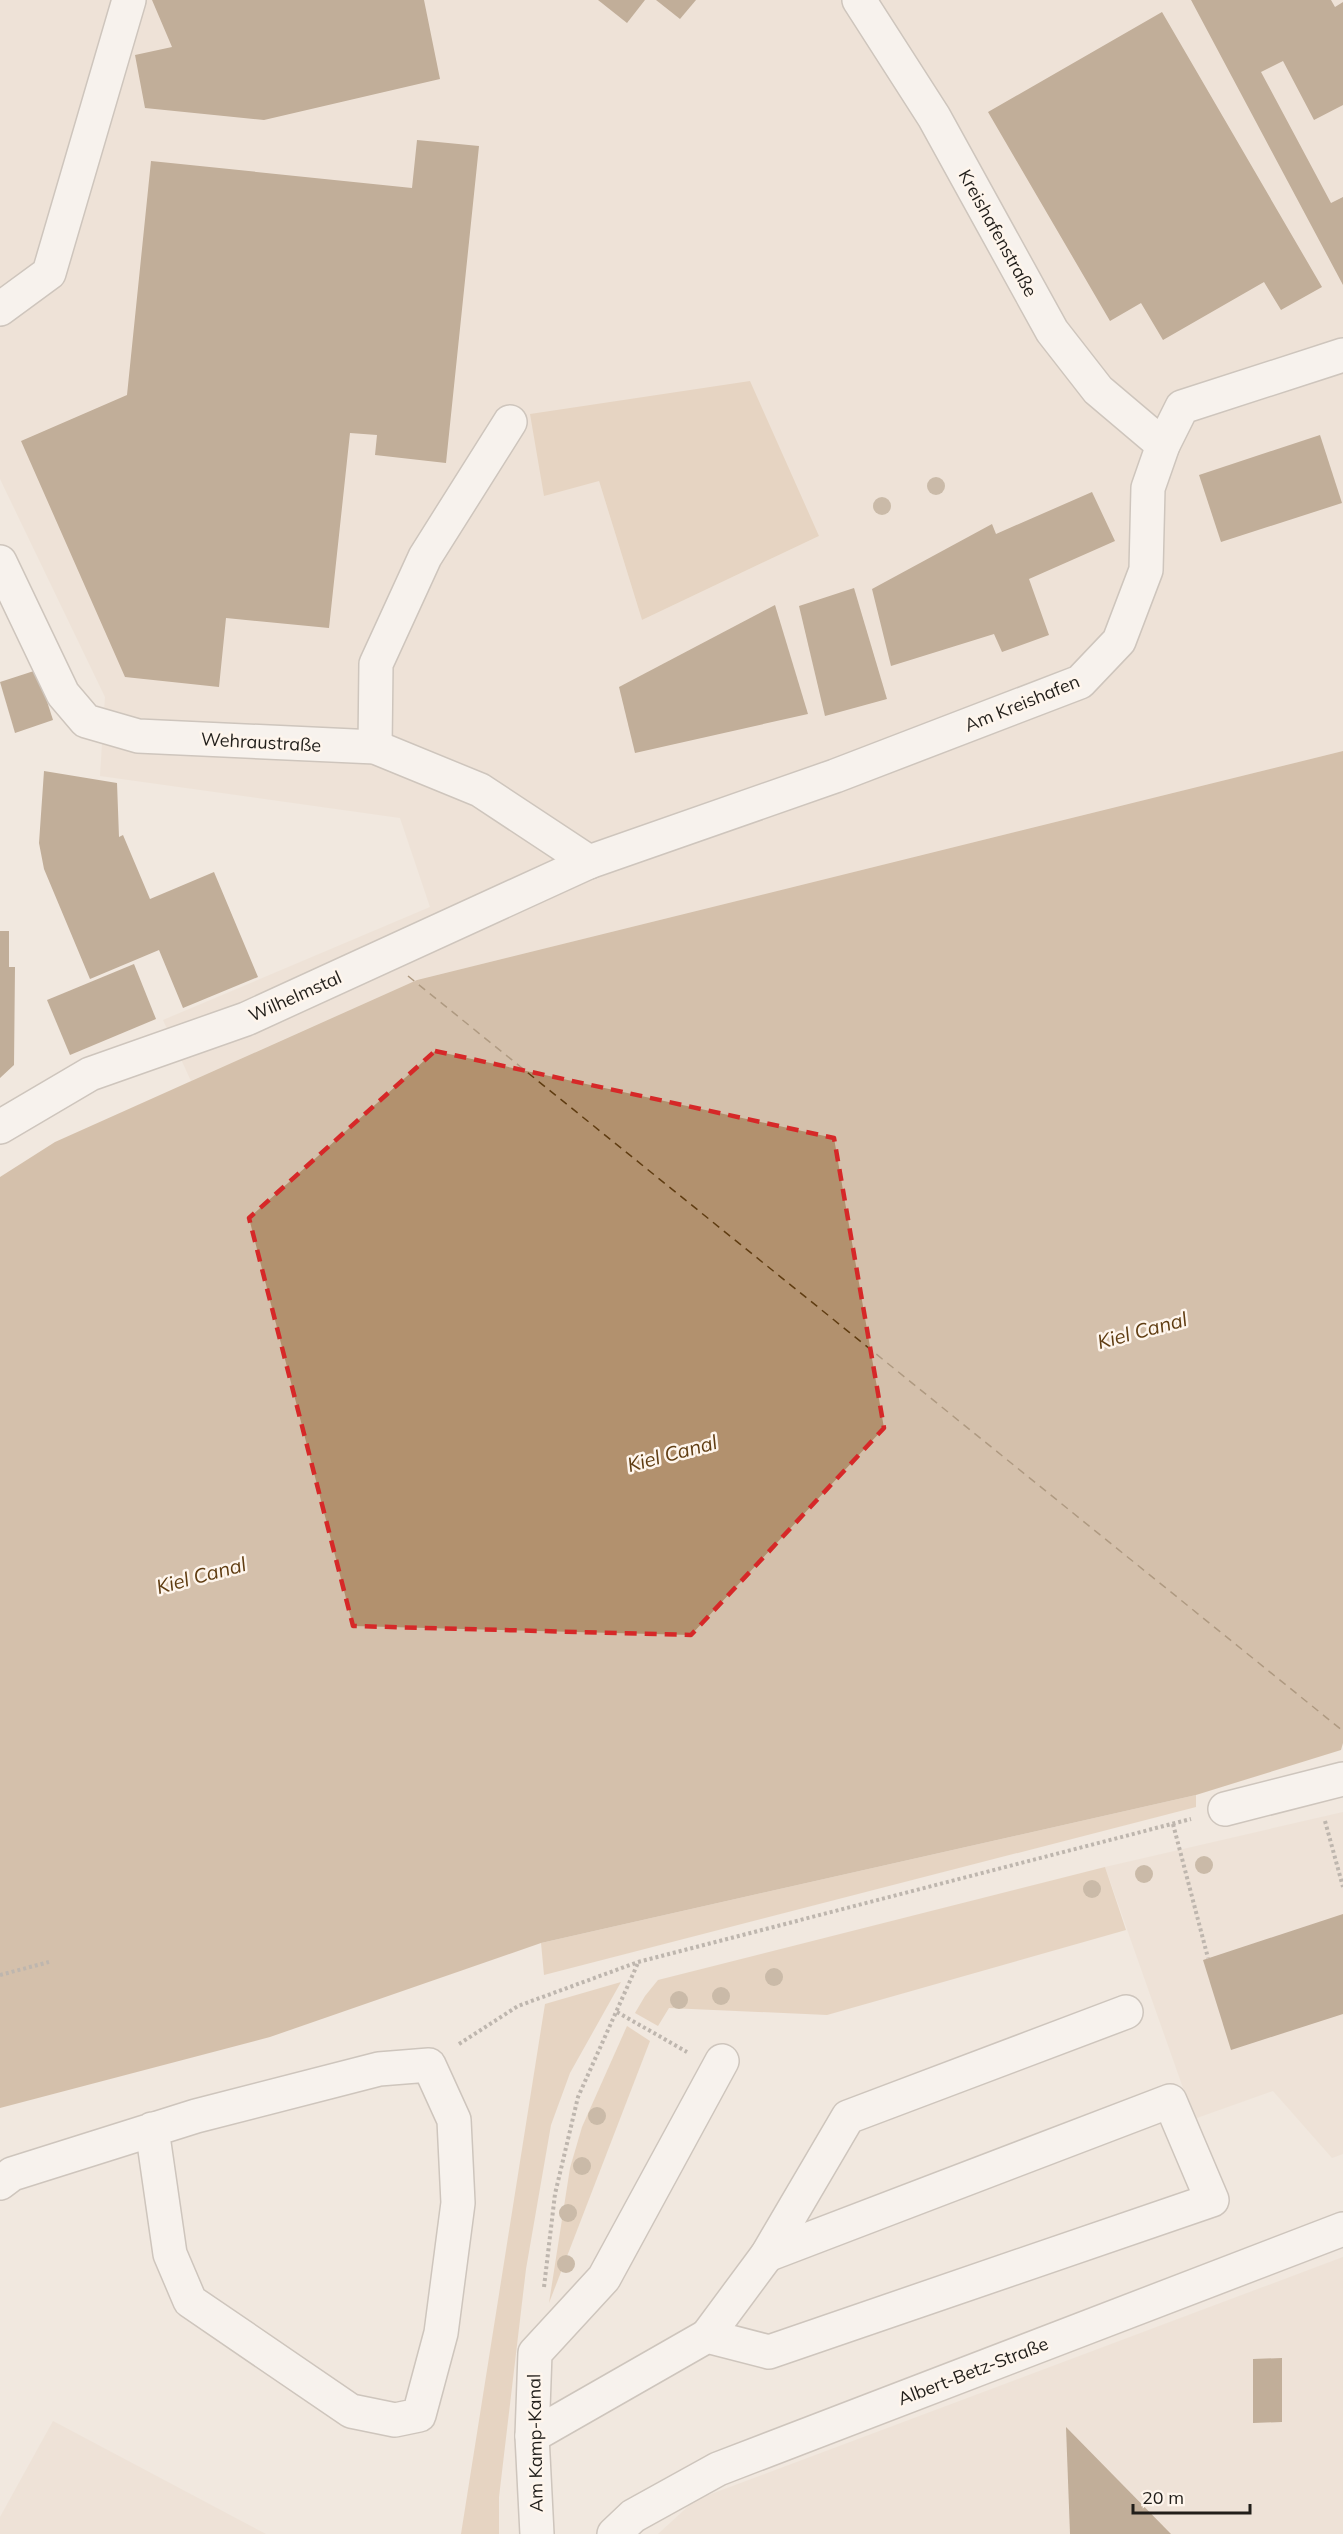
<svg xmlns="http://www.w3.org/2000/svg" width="1343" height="2534" font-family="Mulish,sans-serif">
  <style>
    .built { fill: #ebdcce; fill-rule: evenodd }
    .green { fill: #d9bda0 }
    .water { fill: #b2916e }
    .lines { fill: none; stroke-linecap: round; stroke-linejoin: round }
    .ferry { stroke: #5f3c11; stroke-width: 1.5; stroke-dasharray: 8 6; stroke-linecap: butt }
    .building { fill: #876846 }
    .minor-casing { stroke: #a49c94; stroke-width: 36 }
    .path { stroke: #807a74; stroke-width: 4; stroke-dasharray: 3 3; stroke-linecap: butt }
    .minor { stroke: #fff; stroke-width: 33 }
    .tree { fill: #9b8467 }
    .marked { fill: none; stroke: #d62828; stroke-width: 4.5; stroke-dasharray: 12 8; stroke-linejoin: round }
    .labels { text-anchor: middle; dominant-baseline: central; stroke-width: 5; stroke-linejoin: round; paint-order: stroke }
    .street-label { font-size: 18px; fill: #211e1a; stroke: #fef5ec }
    .water-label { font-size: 20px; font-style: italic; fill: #5f3c11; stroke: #fef5ec }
  </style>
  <rect width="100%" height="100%" fill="#f1e8df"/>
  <g class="built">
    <path d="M0 0H1343V751L417 980 191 1081 163 1020 430 907 400 818 100 776 105 697 0 479ZM599 481 819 536 642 620Z"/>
    <polygon points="1343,1812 1343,2154 1332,2158 1273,2091 1194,2119 1105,1867"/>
    <polygon points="1343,2257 1343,2534 658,2534 695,2500"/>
    <polygon points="53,2421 266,2534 0,2534 0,2517"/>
  </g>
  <g class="green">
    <polygon points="750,381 819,536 642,620 599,481 544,496 530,414"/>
    <polygon points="1196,1795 1196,1807 544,1975 541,1943"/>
    <polygon points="1105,1867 1126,1930 827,2015 669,2008 658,2026 635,2013 645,1996 658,1980"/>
    <polygon points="621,1982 570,2073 551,2125 526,2269 499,2497 499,2534 461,2534 545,2004"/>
    <polygon points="627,2026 650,2041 549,2303 570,2168 582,2127"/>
  </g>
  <polygon class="water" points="1343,751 1343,1743 1341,1750 1196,1795 541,1943 270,2037 0,2108 0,1177 55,1142 417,980"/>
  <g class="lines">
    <polyline class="ferry" points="408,976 1343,1731"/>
  </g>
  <g class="building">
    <polygon points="152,0 424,0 440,79 264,120 145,108 135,55 172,47"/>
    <polygon points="598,0 645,0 627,23"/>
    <polygon points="656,0 696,0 680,19"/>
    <polygon points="1191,0 1331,0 1335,7 1343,2 1343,105 1314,120 1283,61 1261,72 1331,203 1343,197 1343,285"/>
    <polygon points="1162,12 1322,287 1281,310 1264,282 1163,340 1141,303 1110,321 988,112"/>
    <polygon points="417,140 479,146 446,463 375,455 377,435 350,433 329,628 226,618 219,687 125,677 21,441 127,395 151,161 412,188"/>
    <polygon points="1320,435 1342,503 1221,542 1199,475"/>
    <polygon points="1092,492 1115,541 1029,579 1049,635 1002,652 994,634 891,666 872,589 992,524 996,534"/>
    <polygon points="854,588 887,699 825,716 799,606"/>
    <polygon points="775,605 808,714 635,753 619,687"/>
    <polygon points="37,670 53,720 15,733 0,682"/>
    <polygon points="44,771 117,783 119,837 123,835 150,899 214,872 258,977 183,1008 159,950 90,979 44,869 39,843"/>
    <polygon points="0,931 9,931 9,967 15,967 14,1065 0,1078"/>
    <polygon points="134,964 156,1019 70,1055 47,1000"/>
    <polygon points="1343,1914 1343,2014 1231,2050 1203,1960"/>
    <polygon points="1282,2358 1282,2422 1253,2423 1253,2359"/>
    <polygon points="1066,2427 1171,2534 1070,2534"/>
  </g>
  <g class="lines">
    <g class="minor-casing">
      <g id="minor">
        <polyline points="859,0 934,117 1052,331 1098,390 1163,445"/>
        <polyline points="0,309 49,273 129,0"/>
        <polyline points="0,562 63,694 86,721 138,736 375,747 480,790 589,862"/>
        <polyline points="375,747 376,664 425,557 510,422"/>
        <polyline points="0,1127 90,1074 246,1019 589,862 835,776 1080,682 1119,641 1146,570 1148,488 1163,445 1182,407 1343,355"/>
        <polyline points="1225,1809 1343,1779"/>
        <polyline points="0,2183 12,2174 196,2116 379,2069 429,2065 454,2120 458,2203 441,2333 419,2415 395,2420 351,2411 190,2301 170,2254 152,2129"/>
        <polyline points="707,2336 767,2255 848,2117 1126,2012"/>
        <polyline points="532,2436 707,2336 769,2352 1212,2200 1170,2101 767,2255"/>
        <polyline points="537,2534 532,2436 535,2353 604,2278 722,2061"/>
        <polyline points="614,2534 633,2516 718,2469 1343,2229"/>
      </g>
    </g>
    <g class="path">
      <polyline points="1325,1821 1343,1887"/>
      <polyline points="1173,1824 1208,1958"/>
      <polyline points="0,1975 49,1962"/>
      <polyline points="617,2012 687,2052"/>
      <polyline points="459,2044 518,2006 638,1962 1191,1819"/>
      <polyline points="544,2287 555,2194 578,2097 638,1963"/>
    </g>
    <use href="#minor" class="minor"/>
  </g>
  <g class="tree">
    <circle cx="936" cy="486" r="9"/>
    <circle cx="882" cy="506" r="9"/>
    <circle cx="1204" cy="1865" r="9"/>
    <circle cx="1144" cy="1874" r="9"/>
    <circle cx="1092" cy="1889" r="9"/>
    <circle cx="774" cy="1977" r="9"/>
    <circle cx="721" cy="1996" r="9"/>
    <circle cx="679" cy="2000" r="9"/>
    <circle cx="597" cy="2116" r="9"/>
    <circle cx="582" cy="2166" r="9"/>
    <circle cx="568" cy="2213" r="9"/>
    <circle cx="566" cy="2264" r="9"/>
  </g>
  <path d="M0 0H1343V2534H0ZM435 1051 834 1138 884 1428 691 1635 353 1626 249 1218Z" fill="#f1e8df" fill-opacity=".55" fill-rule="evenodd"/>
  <path class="marked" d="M435 1051 834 1138 884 1428 691 1635 353 1626 249 1218Z"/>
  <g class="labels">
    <g class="street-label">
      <text transform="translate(998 233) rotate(61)">Kreishafenstraße</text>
      <text transform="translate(1022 703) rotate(-22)">Am Kreishafen</text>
      <text transform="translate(261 742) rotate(3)">Wehraustraße</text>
      <text transform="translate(295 996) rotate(-24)">Wilhelmstal</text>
      <text transform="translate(973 2371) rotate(-21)">Albert-Betz-Straße</text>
      <text transform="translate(535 2443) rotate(-91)">Am Kamp-Kanal</text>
    </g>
    <g class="water-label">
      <text transform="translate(1142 1330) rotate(-15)">Kiel Canal</text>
      <text transform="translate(672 1453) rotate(-15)">Kiel Canal</text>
      <text transform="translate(201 1575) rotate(-15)">Kiel Canal</text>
    </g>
  </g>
  <path d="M1133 2504v9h117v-9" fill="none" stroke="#211e1a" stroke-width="3"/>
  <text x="1142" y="2504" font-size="18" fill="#211e1a" stroke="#fef5ec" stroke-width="4.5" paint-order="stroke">20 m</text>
</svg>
